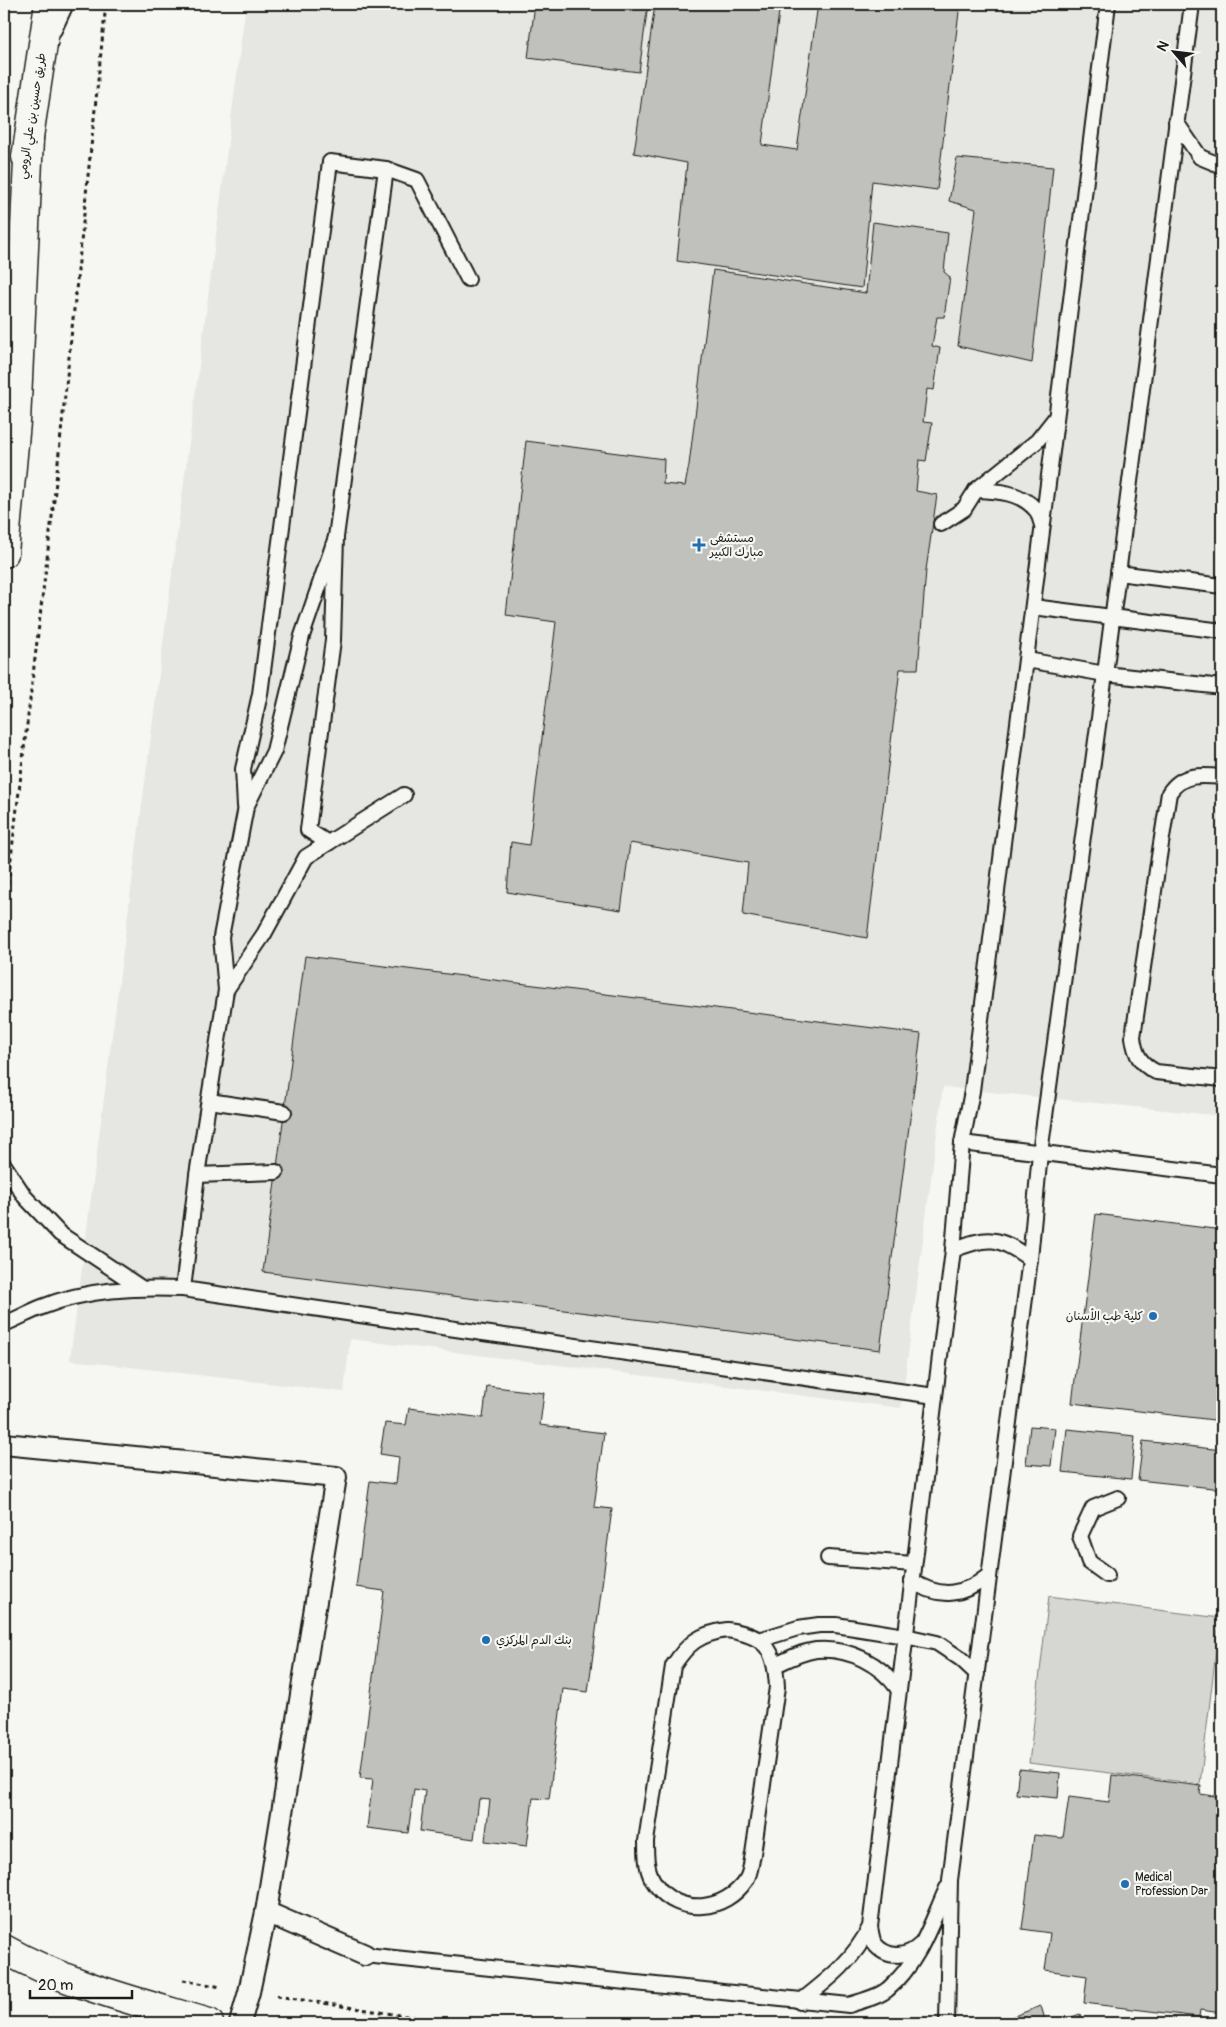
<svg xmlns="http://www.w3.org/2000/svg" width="1226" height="2027" font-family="Pangolin,'Playpen Sans Arabic',sans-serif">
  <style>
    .built { fill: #e6e6e2 }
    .green { fill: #d6d6d2; stroke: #797977 }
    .building { fill: #c0c0bd; stroke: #1c1c1c }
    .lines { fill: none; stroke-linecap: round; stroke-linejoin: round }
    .service-casing { stroke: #1c1c1c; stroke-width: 18 }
    .pedestrian-casing { stroke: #1c1c1c; stroke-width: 24 }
    .trunk-casing { stroke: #1c1c1c; stroke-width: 31 }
    .path { stroke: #1c1c1c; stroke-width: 3; stroke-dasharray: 4 4; stroke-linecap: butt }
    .service { stroke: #f6f6f2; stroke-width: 14 }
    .pedestrian { stroke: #f6f6f2; stroke-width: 20 }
    .trunk { stroke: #f6f6f2; stroke-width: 28 }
    .poi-dot { fill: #1f6fb2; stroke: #f6f6f2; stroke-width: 2 }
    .labels { text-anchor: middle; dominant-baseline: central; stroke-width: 4.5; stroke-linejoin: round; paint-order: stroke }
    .street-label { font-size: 12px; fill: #1c1c1c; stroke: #f6f6f2 }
    .poi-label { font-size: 12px; fill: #1c1c1c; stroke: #f6f6f2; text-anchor: start }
  </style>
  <rect width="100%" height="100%" fill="#f6f6f2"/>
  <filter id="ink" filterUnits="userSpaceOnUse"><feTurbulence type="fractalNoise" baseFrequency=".02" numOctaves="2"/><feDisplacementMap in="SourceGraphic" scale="10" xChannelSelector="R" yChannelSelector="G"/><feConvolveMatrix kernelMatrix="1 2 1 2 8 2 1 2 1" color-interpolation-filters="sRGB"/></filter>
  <g filter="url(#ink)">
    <polygon class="built" points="246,4 1222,4 1222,1116 943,1087 901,1408 350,1339 344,1392 70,1360"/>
    <polygon class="green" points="1049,1596 1220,1618 1200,1784 1029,1763"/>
    <g class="building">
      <polygon points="535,4 648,4 639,72 528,58"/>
      <polygon points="655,4 780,4 762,145 797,150 818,4 960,4 937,190 872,181 862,288 677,261 687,163 634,153"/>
      <polygon points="957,158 1053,167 1032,363 958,346 976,209 949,201"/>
      <polygon points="873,222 948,233 944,272 950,277 944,317 937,317 932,346 940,348 934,390 927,389 923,422 932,423 926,461 919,460 916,491 937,495 926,570 918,669 900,669 867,938 743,915 748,863 630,843 621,910 507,892 511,842 529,845 556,622 506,615 526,441 664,459 663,484 685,486 689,465 713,270 866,293"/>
      <polygon points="305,956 921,1034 880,1350 263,1272"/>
      <polygon points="1096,1214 1222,1230 1222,1421 1072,1403"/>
      <polygon points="487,1386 544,1393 540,1425 604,1433 594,1507 612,1509 588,1692 563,1689 549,1799 533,1798 527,1846 485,1841 490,1800 479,1799 474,1839 420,1831 425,1791 414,1789 408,1833 367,1828 373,1779 360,1778 384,1591 356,1587 370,1481 396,1484 399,1457 380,1454 385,1423 406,1425 409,1408 483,1418"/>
      <polygon points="1030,1426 1055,1428 1051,1466 1026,1464"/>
      <polygon points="1067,1429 1135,1436 1131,1479 1062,1472"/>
      <polygon points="1143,1441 1222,1450 1222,1489 1138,1480"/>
      <polygon points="1019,1769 1060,1773 1058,1798 1016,1794"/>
      <polygon points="1112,1775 1201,1786 1200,1794 1222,1797 1222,2013 1200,2010 1199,2017 1084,2003 1087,1976 1045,1970 1050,1933 1022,1929 1034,1835 1063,1838 1069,1797 1109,1802"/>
      <polygon points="1041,2006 1046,2023 995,2023"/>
      <polygon points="1080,2014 1083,2023 1055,2023"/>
    </g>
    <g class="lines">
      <g class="service-casing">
        <g id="service">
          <polyline points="54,30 66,4"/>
          <polyline points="1176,122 1200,157 1222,166"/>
          <path d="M976 490C998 491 1021 492 1036 510 1039 513 1040 520 1042 525"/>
          <polyline points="941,524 964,509 976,490 1037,441 1056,417"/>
          <polyline points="336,537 302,636 274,751 246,807 221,937 226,990 197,1175 183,1289 476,1332 935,1396"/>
          <polyline points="1118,573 1222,586"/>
          <polyline points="1033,607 1222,631"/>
          <polyline points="1027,660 1105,674 1222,687"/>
          <path d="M1222 777C1201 775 1182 773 1169 793L1158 863 1133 1037C1135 1054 1140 1064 1156 1072L1222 1079"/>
          <polyline points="245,806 243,769 260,694 330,162 386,169 417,180 468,279"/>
          <polyline points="328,843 308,830 333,640 336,537 386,169"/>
          <polyline points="226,990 264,934 306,857 404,795"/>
          <polyline points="209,1101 284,1112"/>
          <polyline points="962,1143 1222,1175"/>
          <polyline points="4,1165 25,1197 60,1234 140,1287"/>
          <polyline points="197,1175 276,1172"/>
          <path d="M953 1250C989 1235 999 1237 1030 1259"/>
          <path d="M4 1324C17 1319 29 1312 42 1307 87 1289 136 1287 183 1289"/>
          <polyline points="828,1558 914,1564"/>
          <polyline points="1107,1575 1089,1562 1080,1536 1093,1508 1118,1498"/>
          <path d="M912 1581C940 1599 963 1596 988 1576"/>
          <path d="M727 1630C766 1636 775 1648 777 1687L753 1854C751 1862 751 1873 746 1880 726 1911 679 1917 656 1885 646 1872 646 1857 646 1841L673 1666C688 1643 699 1634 727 1630Z"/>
          <polyline points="759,1640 798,1628 819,1625 836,1625 905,1636 937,1643 961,1659 977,1674"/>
          <path d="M776 1665C788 1659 801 1652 816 1650 849 1647 881 1664 899 1690"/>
          <path d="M870 1927C871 1932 872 1939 874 1943 886 1959 907 1958 920 1945"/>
          <path d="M365 1955 849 2005C861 2001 879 1997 888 1989 919 1963 931 1923 947 1888"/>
          <path d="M800 2002C829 1979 853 1961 870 1927L953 1250 962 1143 972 1091 1108 4"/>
          <polyline points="947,2023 950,1880 1030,1259 1040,1153 1105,674 1192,4"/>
        </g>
      </g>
      <g class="pedestrian-casing">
        <g id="pedestrian">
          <polyline points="4,1444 336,1477 266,1912 249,1992 240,2023"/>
          <polyline points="266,1912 365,1955"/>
        </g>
      </g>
      <g class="trunk-casing">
        <g id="trunk">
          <polyline points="26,157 49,4"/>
          <polyline points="4,553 16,422 29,139"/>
          <path d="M4 1949C68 1985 139 2002 209 2023"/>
        </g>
      </g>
      <g class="path">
        <polyline points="4,916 54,500 106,4"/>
        <polyline points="183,1980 221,1987"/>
        <polyline points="277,1996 451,2023"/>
      </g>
      <use href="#service" class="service"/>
      <use href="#pedestrian" class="pedestrian"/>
      <use href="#trunk" class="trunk"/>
    </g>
  </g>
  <g class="poi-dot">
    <path d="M696.5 537.5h5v5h5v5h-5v5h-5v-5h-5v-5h5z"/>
    <circle cx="1153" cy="1316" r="5"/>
    <circle cx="486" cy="1640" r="5"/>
    <circle cx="1125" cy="1884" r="5"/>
  </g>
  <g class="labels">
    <g class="street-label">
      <text transform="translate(32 116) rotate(-81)">طريق حسين بن علي الرومي</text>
    </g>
    <g class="poi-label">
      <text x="710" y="538">مستشفى<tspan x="710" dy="14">مبارك الكبير</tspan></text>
      <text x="1143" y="1316" text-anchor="end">كلية طب الأسنان</text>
      <text x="496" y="1640">بنك الدم المركزي</text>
      <text x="1135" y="1877">Medical<tspan x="1135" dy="14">Profession Dar</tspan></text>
    </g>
  </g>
  <rect width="1226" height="2027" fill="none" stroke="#f6f6f2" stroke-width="20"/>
  <rect x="10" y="10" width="1206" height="2007" fill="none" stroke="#1c1c1c" stroke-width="2" filter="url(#ink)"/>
  <g transform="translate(1174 52) rotate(298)" stroke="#f6f6f2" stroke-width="4" paint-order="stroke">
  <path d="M0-4L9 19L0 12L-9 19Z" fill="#1c1c1c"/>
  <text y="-8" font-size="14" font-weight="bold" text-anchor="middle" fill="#1c1c1c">N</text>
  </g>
  <path d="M30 1990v8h102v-8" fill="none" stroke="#1c1c1c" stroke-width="2.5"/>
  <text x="38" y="1990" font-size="15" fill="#1c1c1c" stroke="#f6f6f2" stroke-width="4" paint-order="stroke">20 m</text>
</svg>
